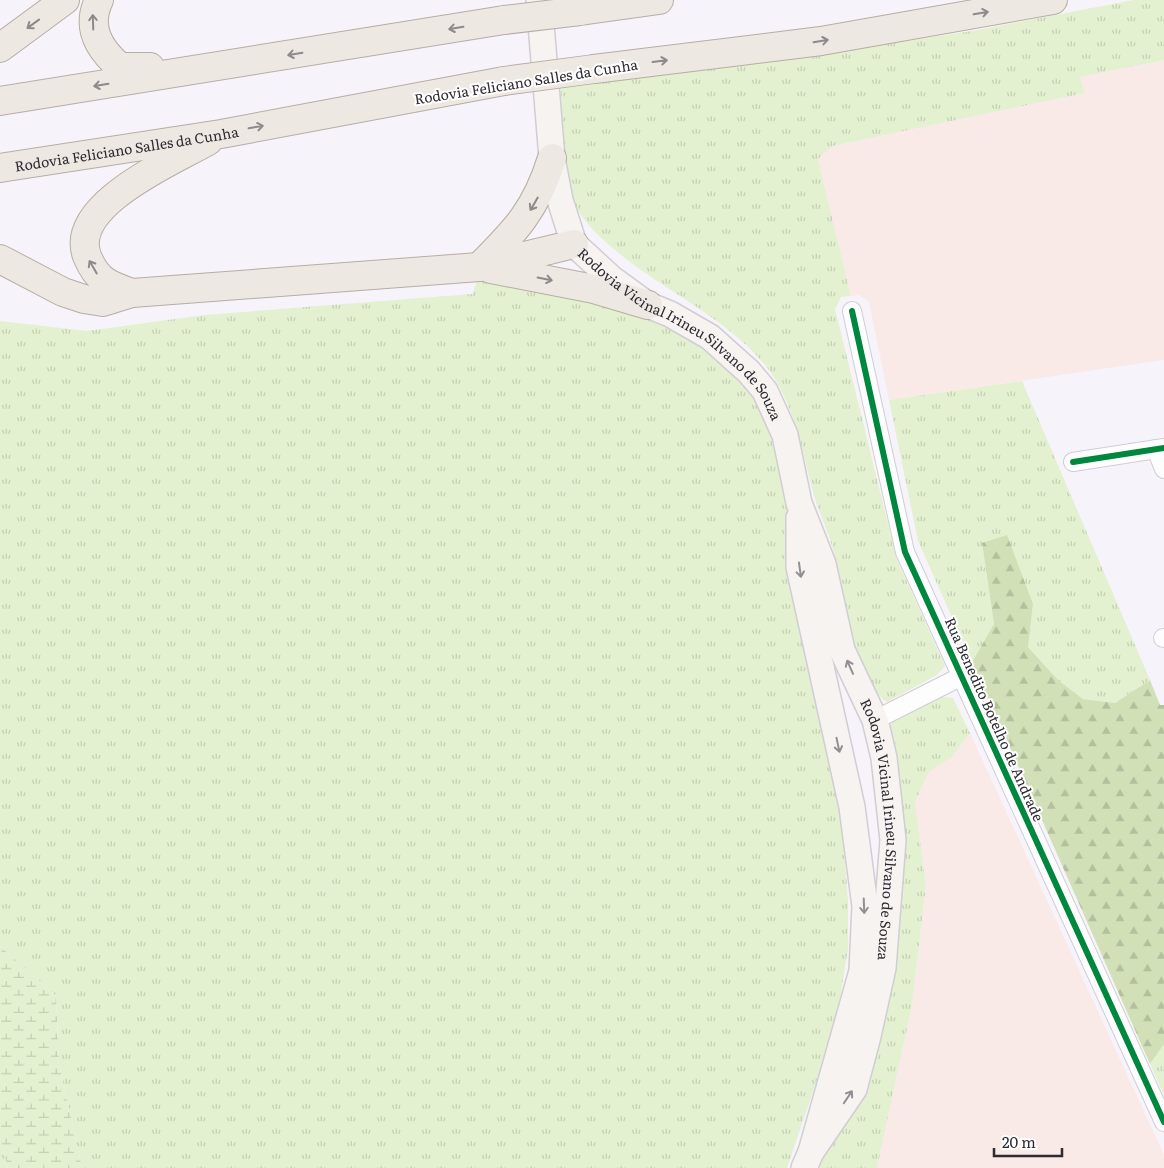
<svg xmlns="http://www.w3.org/2000/svg" width="1164" height="1168" font-family="Literata,serif">
  <style>
    .industrial { fill: #f9eae7 }
    .grass { fill: url(#grass-tufts) }
    .forest { fill: url(#forest-firs) }
    .wetland { fill: url(#wetland-marsh) }
    .lines { fill: none; stroke-linecap: round; stroke-linejoin: round }
    .street-casing { stroke: #d0cdd4; stroke-width: 20 }
    .secondary-casing { stroke: #d0cdd4; stroke-width: 28 }
    .primary-casing { stroke: #b7ada4; stroke-width: 30 }
    .street { stroke: #fefdfe; stroke-width: 18 }
    .secondary { stroke: #f6f3f1; stroke-width: 25 }
    .primary { stroke: #eee8e2; stroke-width: 28 }
    .primary-bridge-casing { stroke: #b7ada4; stroke-width: 30; stroke-linecap: butt }
    .primary-bridge { stroke: #eee8e2; stroke-width: 28 }
    .cycleway-casing { stroke: #fff; stroke-width: 9 }
    .cycleway { stroke: #00873e; stroke-width: 6 }
    .oneway { stroke: #8e898a }
    .oneway2 { stroke: #928e92 }
    .labels { text-anchor: middle; dominant-baseline: central; stroke-width: 4; stroke-linejoin: round; paint-order: stroke }
    .street-label { font-size: 14px; fill: #2e2a32; stroke: #fff }
  </style>
  <defs>
    <pattern id="grass-tufts" width="24" height="20" patternUnits="userSpaceOnUse" patternTransform="scale(1.25)"><rect width="24" height="20" fill="#e4f1d0"/><path d="M3 7l-1-3M5 7V3M7 7l1-3M15 17l-1-3M17 17v-4M19 17l1-3" fill="none" stroke="#c4cfb3"/></pattern>
    <pattern id="forest-firs" width="22" height="20" patternUnits="userSpaceOnUse" patternTransform="scale(1.25)"><rect width="22" height="20" fill="#d1e0b6"/><path d="M5 1l3.5 6h-7zM16 11l3.5 6h-7z" fill="#b4c09d"/></pattern>
    <pattern id="wetland-marsh" width="20" height="14" patternUnits="userSpaceOnUse" patternTransform="scale(1.25)"><rect width="20" height="14" fill="#e4f1d0"/><path d="M1 5h8M5 5V1M11 12h8M15 12V8" fill="none" stroke="#c4cfb3"/></pattern>
  </defs>
  <rect width="100%" height="100%" fill="#f6f3fa"/>
  <g class="industrial">
    <polygon points="1164,60 1164,360 889,400 869,302 859,295 851,296 818,159 833,146 1085,93 1080,77"/>
    <polygon points="970,733 1164,1155 1164,1168 877,1168 912,1005 926,885 915,802 929,772 952,757"/>
  </g>
  <g class="grass">
    <path d="M1134 0H1164V60L1080 77 1085 93 833 146 818 159 851 296 841 297 835 309 897 560 945 666 937 675 887 702C853 680 844 591 834 552 829 534 821 517 815 499 804 460 799 425 780 388 750 328 663 292 614 249 600 238 585 223 576 207 560 175 562 121 561 84L823 53 972 31Z"/>
    <polygon points="480,274 666,320 704,343 757,397 774,436 787,501 786,564 841,807 848,901 848,949 839,1004 819,1074 787,1168 82,1168 59,1064 56,996 0,946 0,321 87,331 204,315 472,294"/>
    <polygon points="1022,381 1150,680 1115,703 1083,699 1058,680 1028,647 1033,604 982,543 994,624 972,662 918,541 889,400"/>
    <polygon points="937,696 953,698 970,733 952,757 929,772 915,802 926,885 912,1005 877,1168 812,1168 877,1035 887,728 896,718"/>
    <polygon points="1164,1044 1164,1095 1150,1064"/>
    <polygon points="0,1137 1,1140 8,1168 0,1168"/>
  </g>
  <polygon class="forest" points="1007,535 1033,604 1028,647 1058,680 1083,699 1115,703 1150,680 1160,705 1164,705 1164,1044 1150,1064 972,662 994,624 982,543"/>
  <polygon class="wetland" points="0,946 56,996 59,1064 82,1168 8,1168 0,1137"/>
  <g class="lines">
    <g class="street-casing">
      <g id="street">
        <polyline points="852,311 905,552 1164,1122"/>
        <polyline points="1156,449 1164,469"/>
        <polyline points="1073,462 1164,448"/>
        <polyline points="1163,638 1164,638"/>
        <polyline points="875,720 962,676"/>
      </g>
    </g>
    <g class="secondary-casing">
      <g id="secondary">
        <path id="s1" d="M539 0 552 158 560 200 574 244 611 278 648 305 670 314 710 337 749 372 765 391 785 435 799 503 823 564 842 650 875 720 884 758 893 840 883 968 868 1036 854 1089 811 1152"/>
        <polyline points="799,518 799,567 852,807 865,906 862,971 811,1152 804,1168"/>
      </g>
    </g>
    <g class="primary-casing">
      <g id="primary">
        <path d="M99 0C86 27 99 49 120 67H150"/>
        <polyline points="580,11 659,0"/>
        <polyline points="0,48 65,0"/>
        <polyline points="594,69 821,41 1053,0"/>
        <polyline points="0,101 504,20"/>
        <path id="s2" d="M0 168 221 134 504 81"/>
        <polyline points="0,259 63,292 84,299 103,302 132,293 479,267 574,244"/>
        <path d="M479 267C516 230 536 210 552 158"/>
        <polyline points="491,269 594,289 648,305"/>
        <path d="M132 293C109 285 97 281 87 256 68 205 173 161 208 141"/>
      </g>
    </g>
    <use href="#street" class="street"/>
    <use href="#secondary" class="secondary"/>
    <use href="#primary" class="primary"/>
    <g class="primary-bridge-casing">
      <g id="primary-bridge">
        <polyline points="504,20 580,11"/>
        <polyline points="504,81 594,69"/>
      </g>
    </g>
    <use href="#primary-bridge" class="primary-bridge"/>
    <g class="cycleway-casing">
      <g id="cycleway">
        <polyline points="852,311 905,552 1164,1122"/>
        <polyline points="1073,462 1164,448"/>
      </g>
    </g>
    <use href="#cycleway" class="cycleway"/>
  </g>
  <defs><path id="oneway-shaft" d="M-6 0H5M1.5-3L5.5 0L1.5 3" fill="none" stroke-width="1.6" stroke-linecap="round" stroke-linejoin="round" transform="scale(1.25)"/></defs>
  <g class="oneway">
    <use href="#oneway-shaft" transform="translate(981 13) rotate(-10)"/>
    <use href="#oneway-shaft" transform="translate(93 22) rotate(-92)"/>
    <use href="#oneway-shaft" transform="translate(33 24) rotate(144)"/>
    <use href="#oneway-shaft" transform="translate(456 28) rotate(171)"/>
    <use href="#oneway-shaft" transform="translate(821 41) rotate(-9)"/>
    <use href="#oneway-shaft" transform="translate(295 54) rotate(171)"/>
    <use href="#oneway-shaft" transform="translate(660 61) rotate(-7)"/>
    <use href="#oneway-shaft" transform="translate(101 85) rotate(171)"/>
    <use href="#oneway-shaft" transform="translate(256 127) rotate(-10)"/>
    <use href="#oneway-shaft" transform="translate(534 204) rotate(120)"/>
    <use href="#oneway-shaft" transform="translate(93 267) rotate(-120)"/>
    <use href="#oneway-shaft" transform="translate(545 279) rotate(11)"/>
  </g>
  <g class="oneway2">
    <use href="#oneway-shaft" transform="translate(800 570) rotate(82)"/>
    <use href="#oneway-shaft" transform="translate(850 667) rotate(-114)"/>
    <use href="#oneway-shaft" transform="translate(838 745) rotate(78)"/>
    <use href="#oneway-shaft" transform="translate(864 906) rotate(88)"/>
    <use href="#oneway-shaft" transform="translate(848 1097) rotate(-56)"/>
  </g>
  <g class="labels">
    <g class="street-label">
      <text transform="translate(526 81) rotate(-9)">Rodovia Feliciano Salles da Cunha</text>
      <text stroke="none"><textPath href="#s2" startOffset="128">Rodovia Feliciano Salles da Cunha</textPath></text>
      <text stroke="none"><textPath href="#s1" startOffset="389">Rodovia Vicinal Irineu Silvano de Souza</textPath></text>
      <text transform="translate(995 719) rotate(66)">Rua Benedito Botelho de Andrade</text>
      <text stroke="none"><textPath href="#s1" startOffset="949">Rodovia Vicinal Irineu Silvano de Souza</textPath></text>
    </g>
  </g>
  <path d="M994 1148v8h68v-8" fill="none" stroke="#2e2a32" stroke-width="2.5"/>
  <text x="1002" y="1148" font-size="15" fill="#2e2a32" stroke="#ffffff" stroke-width="4" paint-order="stroke">20 m</text>
</svg>
